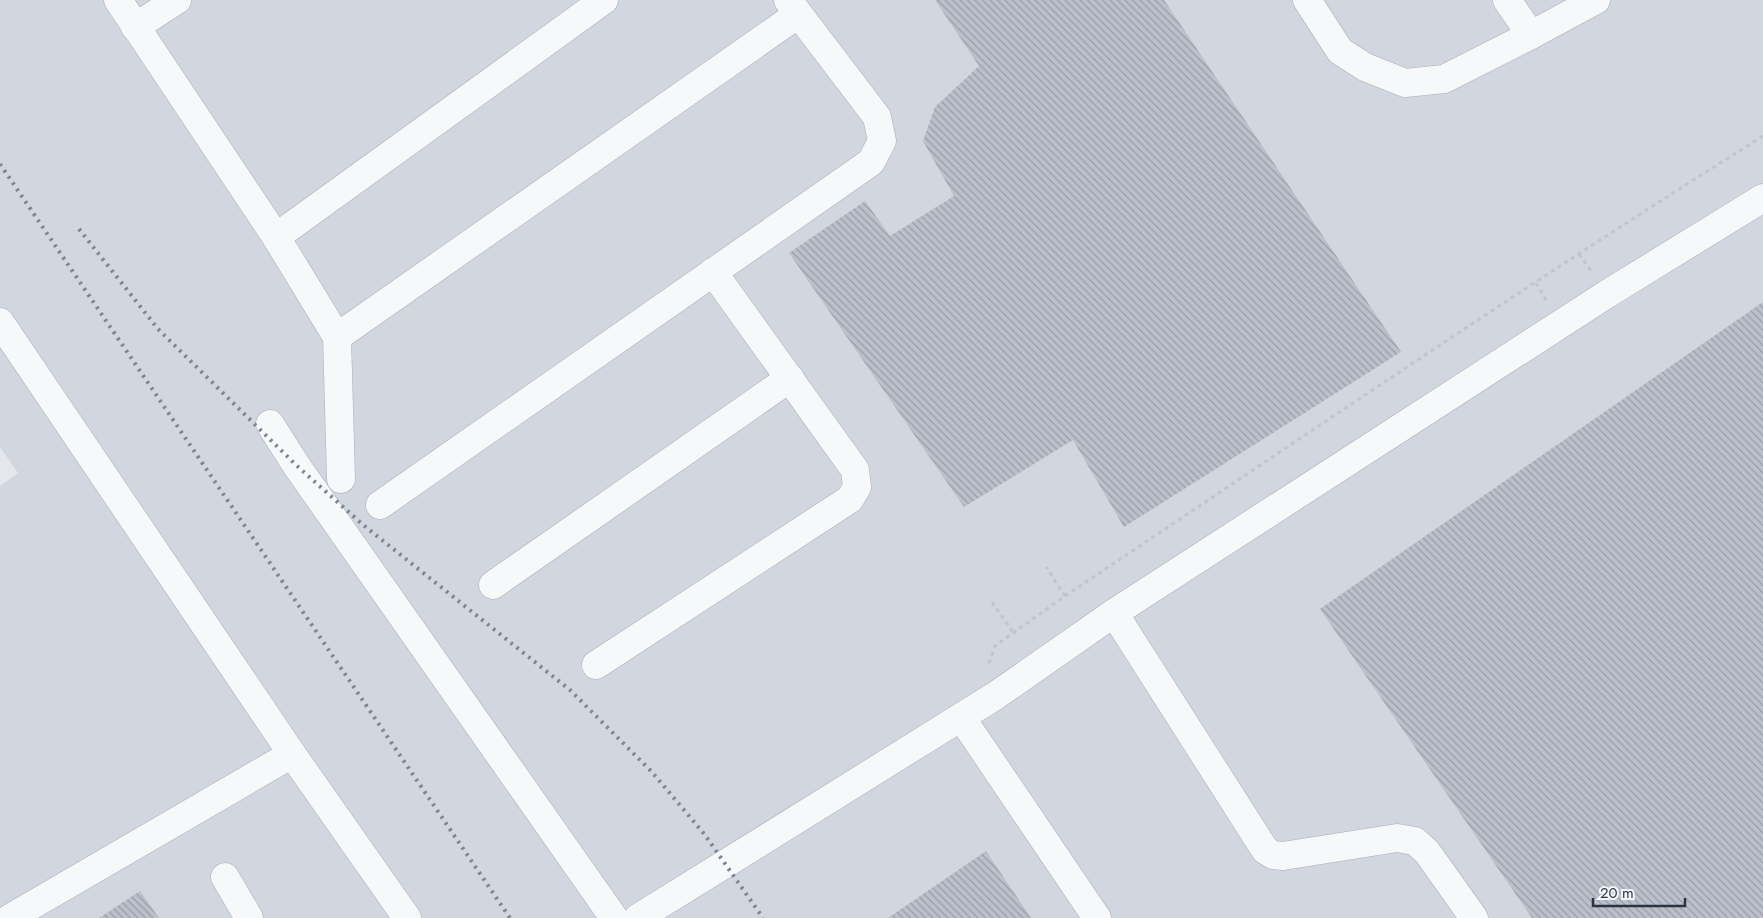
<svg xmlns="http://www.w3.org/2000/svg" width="1763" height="918" font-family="Jost,sans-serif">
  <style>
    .built { fill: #d2d6de }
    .building { fill: url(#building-back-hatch) }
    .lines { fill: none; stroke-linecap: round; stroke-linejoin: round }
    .minor-casing { stroke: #a9aeb7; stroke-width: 29 }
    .path { stroke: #c2c5cb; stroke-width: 3; stroke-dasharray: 4 4; stroke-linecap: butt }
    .minor { stroke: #f7f8fa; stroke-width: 28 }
    .rail { stroke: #7d8696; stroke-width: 4; stroke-dasharray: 2.5 5; stroke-linecap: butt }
  </style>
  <defs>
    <pattern id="building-back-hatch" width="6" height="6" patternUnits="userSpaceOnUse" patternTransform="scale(1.25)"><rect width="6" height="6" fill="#bbc0ca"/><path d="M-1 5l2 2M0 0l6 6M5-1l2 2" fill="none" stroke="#989da6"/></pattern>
  </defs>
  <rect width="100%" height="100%" fill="#e4e7ec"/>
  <polygon class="built" points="0,0 1763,0 1763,918 0,918 0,486 18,473 0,447"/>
  <g class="building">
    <polygon points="935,0 1164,0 1401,352 1124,527 1073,440 964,507 789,253 865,201 890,236 954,196 923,141 935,107 979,66"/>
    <polygon points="1763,302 1763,918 1532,918 1320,609"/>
    <polygon points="986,851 1031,918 888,918"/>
    <polygon points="140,891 159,918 99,918"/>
  </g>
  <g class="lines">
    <g class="minor-casing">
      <g id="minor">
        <polyline points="118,0 276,237 337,337 341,479"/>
        <polyline points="1307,0 1340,51 1365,67 1405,83 1444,79 1531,35"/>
        <polyline points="1507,0 1531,35 1596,0"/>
        <polyline points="135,27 177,0"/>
        <polyline points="276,237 604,0"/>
        <polyline points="0,322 292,754 407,918"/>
        <polyline points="337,337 797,15"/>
        <polyline points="270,424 296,465 614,918"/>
        <polyline points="380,505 871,162 882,141 877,117 788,0"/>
        <polyline points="493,585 790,378"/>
        <polyline points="1114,613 1265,850 1273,855 1283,856 1397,838 1415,841 1427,852 1474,918"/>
        <polyline points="596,665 850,499 857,487 855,470 713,272"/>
        <polyline points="961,717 1097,918"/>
        <polyline points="225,877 249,918"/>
        <polyline points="10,918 292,754"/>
        <polyline points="638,918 995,696 1114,613 1607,294 1763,198"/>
      </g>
    </g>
    <g class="path">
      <polyline points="1579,254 1591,271"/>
      <polyline points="1536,283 1546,300"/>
      <path d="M1065 596C1297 441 1527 284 1763 136"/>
      <polyline points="992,602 1013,632"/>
      <polyline points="989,663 995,646 1065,596 1046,567"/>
    </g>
    <use href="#minor" class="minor"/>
    <g class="rail">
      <polyline points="0,164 510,918"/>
      <polyline points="79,229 158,329 296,465 362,524 570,690 652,772 705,835 763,918"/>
    </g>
  </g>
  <path d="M1593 898v8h92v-8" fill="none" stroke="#2b3445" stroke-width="2.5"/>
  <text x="1600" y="898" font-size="15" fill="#2b3445" stroke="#f4f6f9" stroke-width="4" paint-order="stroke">20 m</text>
</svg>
